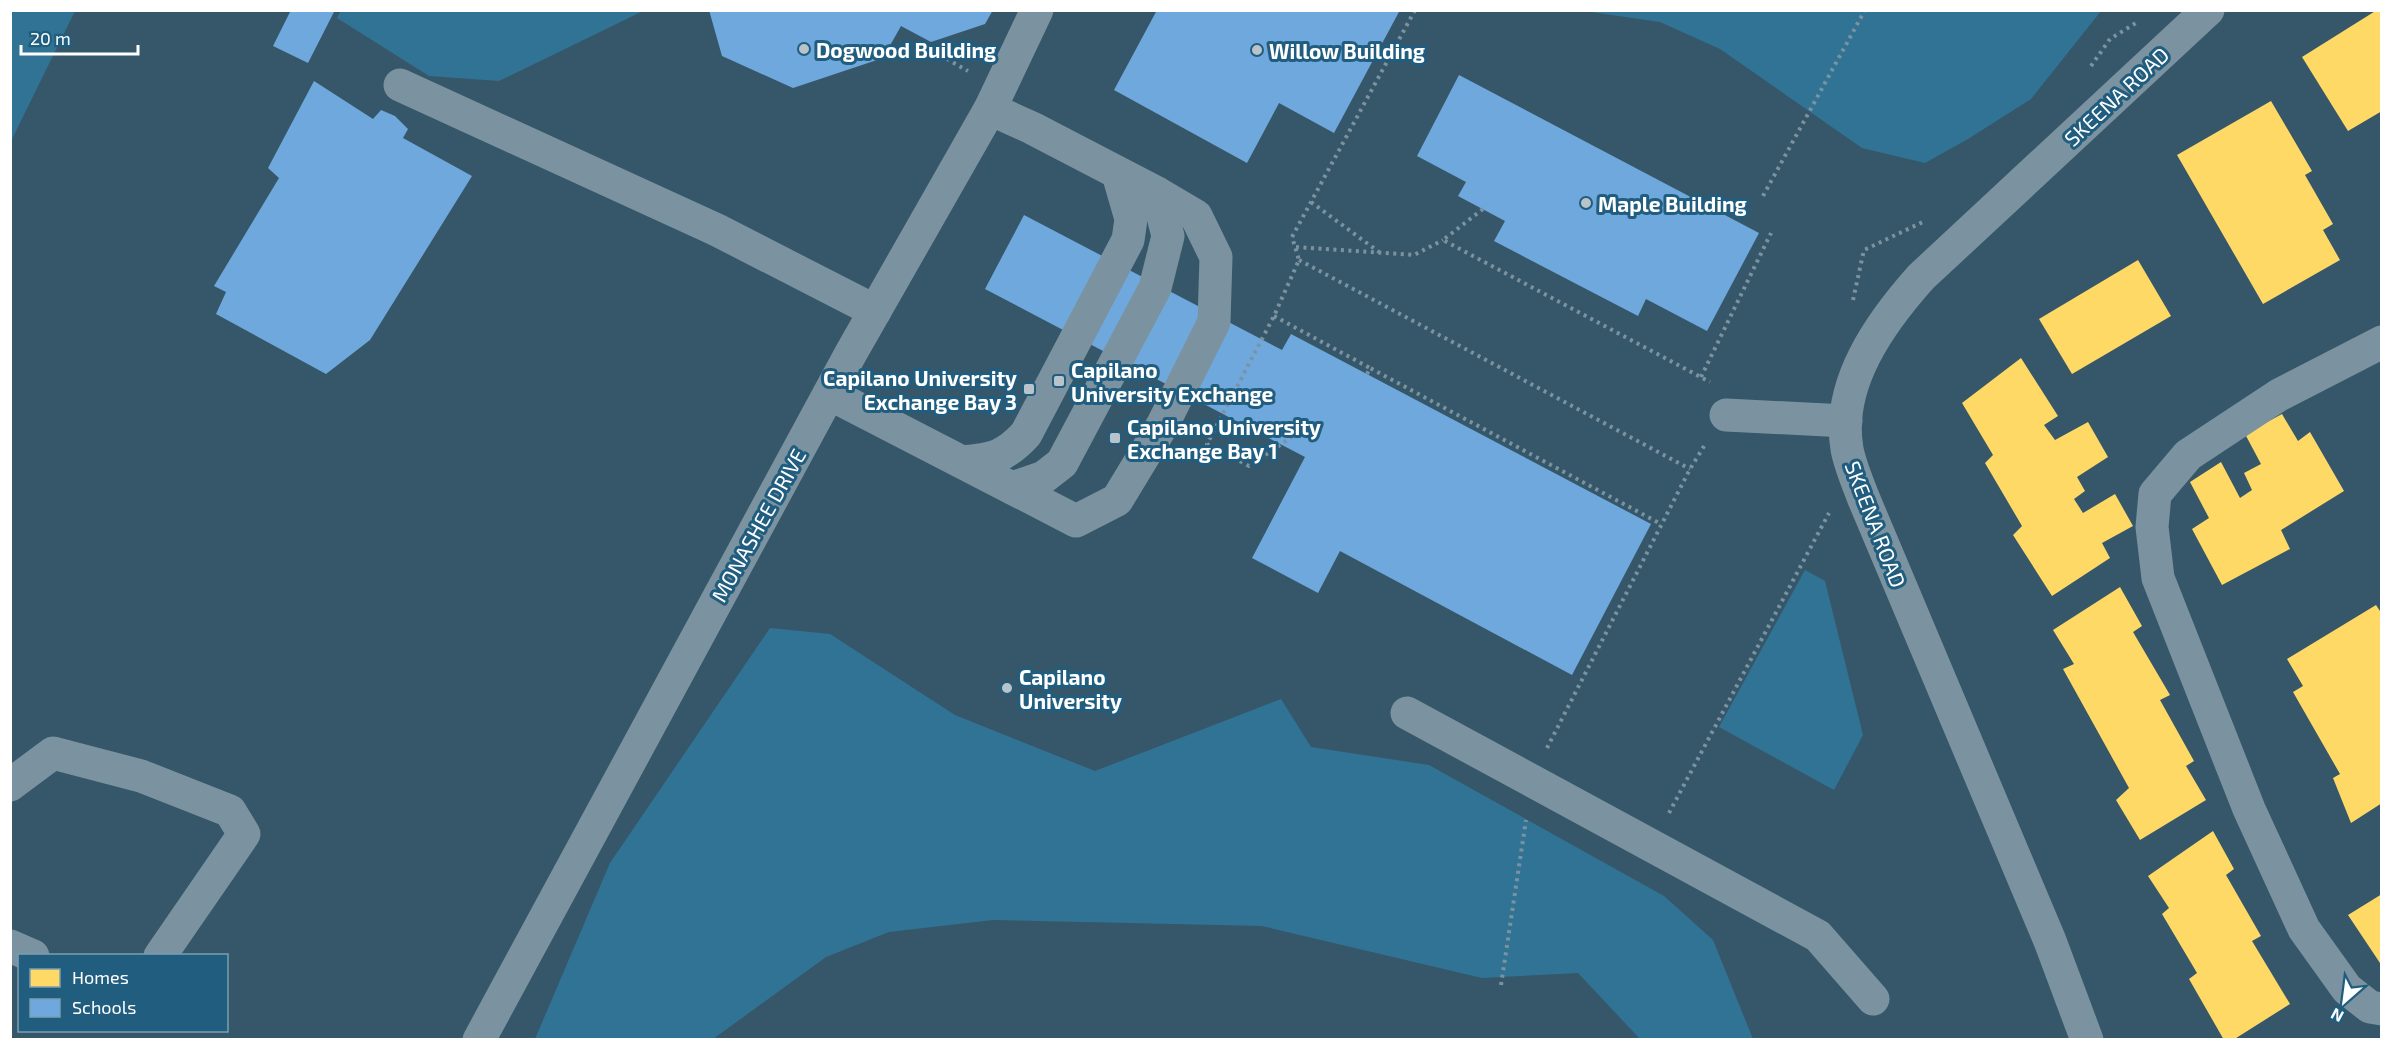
<svg xmlns="http://www.w3.org/2000/svg" width="2392" height="1050" font-family="'Exo 2',sans-serif">
  <style>
    .green { fill: #317394 }
    .homes { fill: #ffd966 }
    .schools { fill: #6fa8dc }
    .lines { fill: none; stroke-linecap: round; stroke-linejoin: round }
    .path { stroke: #7b93a0; stroke-width: 4; stroke-dasharray: 3 4.5; stroke-linecap: butt }
    .minor { stroke: #7b93a0; stroke-width: 33 }
    .poi-dot { fill: #b9c4ca; stroke: #205d7f; stroke-width: 2 }
    .labels { text-anchor: middle; dominant-baseline: central; stroke-width: 6; stroke-linejoin: round; paint-order: stroke }
    .poi-label { font-size: 21px; font-weight: bold; fill: #fff; stroke: #205d7f; text-anchor: start }
    .street-label { font-size: 21px; fill: #fff; stroke: #205d7f }
  </style>
  <rect width="100%" height="100%" fill="#365769"/>
  <g class="green">
    <polygon points="11,10 75,11 11,141 10,11"/>
    <polygon points="341,10 643,10 643,11 499,81 429,76 337,18"/>
    <polygon points="1584,11 2101,11 2031,99 1968,139 1925,163 1862,148 1720,49 1660,22"/>
    <polygon points="1805,570 1825,581 1863,735 1834,790 1719,727"/>
    <polygon points="770,628 830,634 955,715 1095,771 1281,699 1311,747 1429,765 1664,896 1713,940 1753,1039 1640,1039 1578,973 1482,978 1262,926 993,920 889,932 826,957 713,1039 535,1039 610,863"/>
  </g>
  <g class="homes">
    <polygon points="2377,10 2382,10 2382,111 2348,131 2302,57"/>
    <polygon points="2271,101 2312,171 2305,175 2333,224 2323,230 2340,260 2263,304 2177,155"/>
    <polygon points="2138,260 2171,316 2072,374 2039,319"/>
    <polygon points="2021,358 2058,416 2044,425 2055,440 2088,422 2108,457 2077,477 2085,491 2074,499 2083,513 2115,494 2133,526 2102,543 2110,558 2052,596 2013,535 2022,526 1985,463 1993,455 1962,403"/>
    <polygon points="2282,414 2298,441 2310,432 2344,491 2281,530 2290,549 2222,585 2192,529 2209,518 2190,482 2221,462 2240,498 2252,490 2244,473 2261,464 2245,434"/>
    <polygon points="2120,587 2142,626 2133,632 2170,695 2160,700 2194,761 2186,766 2206,800 2140,840 2116,800 2129,788 2063,669 2074,664 2053,630"/>
    <polygon points="2376,605 2382,614 2382,803 2351,823 2333,778 2340,774 2293,692 2303,686 2287,659"/>
    <polygon points="2213,831 2234,869 2226,875 2261,936 2252,941 2290,1004 2233,1040 2224,1040 2189,979 2197,973 2162,914 2169,908 2148,876"/>
    <polygon points="2382,894 2382,966 2348,915"/>
  </g>
  <g class="schools">
    <polygon points="291,10 335,10 308,63 273,46"/>
    <polygon points="709,10 993,10 985,24 931,42 901,26 883,58 793,88 722,56"/>
    <polygon points="1157,10 1400,10 1334,133 1279,103 1247,163 1114,90"/>
    <polygon points="1459,75 1759,233 1707,331 1646,299 1638,316 1494,241 1505,221 1458,196 1466,182 1417,156"/>
    <polygon points="314,81 373,119 381,110 395,116 408,129 403,138 472,176 370,340 326,374 216,314 226,292 214,286 279,178 268,168"/>
    <polygon points="1024,215 1282,350 1291,334 1651,524 1572,675 1340,551 1318,593 1252,558 1305,457 985,289"/>
  </g>
  <g class="lines">
    <g class="path">
      <polyline points="940,55 968,71"/>
      <polyline points="2091,66 2110,39 2139,21"/>
      <polyline points="1763,196 1865,10"/>
      <polyline points="1311,202 1379,252"/>
      <polyline points="1483,209 1443,240 1710,382"/>
      <polyline points="1296,247 1414,255 1443,240"/>
      <polyline points="1299,260 1690,469"/>
      <polyline points="1853,300 1864,250 1925,221"/>
      <polyline points="1274,316 1370,368"/>
      <polyline points="1367,374 1370,368 1661,524"/>
      <polyline points="1701,377 1771,233"/>
      <polyline points="1305,428 1249,466 1207,444 1274,316 1299,260 1292,237 1415,10"/>
      <polyline points="1547,748 1690,469 1706,443"/>
      <polyline points="1669,813 1829,513"/>
      <polyline points="1501,985 1526,820"/>
    </g>
    <g class="minor">
      <polyline points="400,85 717,230 875,311"/>
      <polyline points="2382,342 2279,395 2188,455 2155,494 2152,527 2158,578 2249,809 2304,929 2347,989 2370,1007 2382,1009"/>
      <polyline points="830,394 1076,521 1117,500 1163,424 1214,322 1216,257 1196,216 1157,193 1032,128 990,109"/>
      <polyline points="1726,415 1846,421"/>
      <path d="M962 462C993 459 1005 457 1026 434L1128 240 1131 219 1118 174"/>
      <polyline points="1012,488 1044,477 1062,463 1155,288 1168,236 1157,193"/>
      <polyline points="1407,713 1818,936 1873,999"/>
      <polyline points="10,785 53,753 141,776 230,811 244,834 160,956"/>
      <polyline points="10,946 33,956"/>
      <polyline points="479,1040 851,353 990,109 1037,10"/>
      <path d="M2087 1040 2050 941 1863 497C1857 481 1850 465 1847 449 1836 384 1880 323 1921 277L2208 10"/>
    </g>
  </g>
  <g class="poi-dot">
    <circle cx="804" cy="49" r="6"/>
    <circle cx="1257" cy="50" r="6"/>
    <circle cx="1586" cy="203" r="6"/>
    <rect x="1053" y="375" width="12" height="12" rx="3"/>
    <rect x="1023" y="383" width="12" height="12" rx="3"/>
    <rect x="1109" y="432" width="12" height="12" rx="3"/>
    <circle cx="1007" cy="688" r="6"/>
  </g>
  <g class="labels">
    <g class="poi-label">
      <text x="816" y="49">Dogwood Building</text>
      <text x="1269" y="50">Willow Building</text>
      <text x="1598" y="203">Maple Building</text>
      <text x="1071" y="369">Capilano<tspan x="1071" dy="24">University Exchange</tspan></text>
      <text x="1017" y="377" text-anchor="end">Capilano University<tspan x="1017" dy="24">Exchange Bay 3</tspan></text>
      <text x="1127" y="426">Capilano University<tspan x="1127" dy="24">Exchange Bay 1</tspan></text>
      <text x="1019" y="676">Capilano<tspan x="1019" dy="24">University</tspan></text>
    </g>
    <g class="street-label">
      <text transform="translate(2116 96) rotate(-43)">SKEENA ROAD</text>
      <text transform="translate(1876 524) rotate(69)">SKEENA ROAD</text>
      <text transform="translate(758 525) rotate(-61)">MONASHEE DRIVE</text>
    </g>
  </g>
  <rect width="2392" height="1050" fill="none" stroke="#ffffff" stroke-width="24"/>
  <rect x="18" y="954" width="210" height="78" fill="#205d7f" stroke="#799eb2" stroke-width="1.5"/>
  <rect x="30" y="969" width="30" height="18" fill="#ffd966" stroke="#799eb2" stroke-width="1.5"/>
  <text x="72" y="984" font-size="18" fill="#ffffff">Homes</text>
  <rect x="30" y="999" width="30" height="18" fill="#6fa8dc" stroke="#799eb2" stroke-width="1.5"/>
  <text x="72" y="1014" font-size="18" fill="#ffffff">Schools</text>
  <g transform="translate(2344 1002) rotate(208)" stroke="#205d7f" stroke-width="4.5" paint-order="stroke">
  <path d="M0-4.5L10 22L0 15L-10 22Z" fill="#ffffff"/>
  <text y="-9" font-size="16" font-weight="bold" text-anchor="middle" fill="#ffffff">N</text>
  </g>
  <path d="M21 45v9h117v-9" fill="none" stroke="#ffffff" stroke-width="3"/>
  <text x="30" y="45" font-size="18" fill="#ffffff" stroke="#205d7f" stroke-width="4.5" paint-order="stroke">20 m</text>
</svg>
